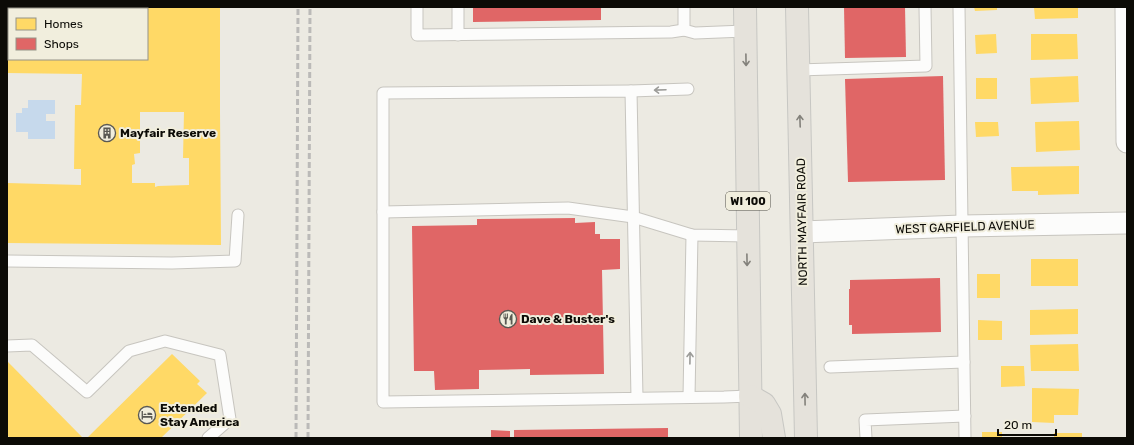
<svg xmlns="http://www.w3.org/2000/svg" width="1134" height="445" font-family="Rubik,sans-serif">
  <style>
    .water { fill: #c6d9ec }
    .homes { fill: #ffd966; fill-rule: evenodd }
    .shops { fill: #e06666 }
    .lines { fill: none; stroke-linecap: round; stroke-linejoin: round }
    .service-casing { stroke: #c7c5bf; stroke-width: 13 }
    .minor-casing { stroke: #c7c5bf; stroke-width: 23 }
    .primary-casing { stroke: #c7c7c3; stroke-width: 24 }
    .service { stroke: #fcfcfb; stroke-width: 11 }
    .minor { stroke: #fcfcfb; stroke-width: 21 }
    .primary { stroke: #e5e2db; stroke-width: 22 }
    .rail { stroke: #bbbab8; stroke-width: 3; stroke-dasharray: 6 3; stroke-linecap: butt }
    .oneway { stroke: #83817b }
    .oneway2 { stroke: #9c9c99 }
    .labels { text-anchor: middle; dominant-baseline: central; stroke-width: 4; stroke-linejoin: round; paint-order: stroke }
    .shield { fill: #f1eedd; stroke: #514f46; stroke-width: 1 }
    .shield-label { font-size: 11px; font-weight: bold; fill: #0c0b06 }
    .poi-label { font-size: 12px; font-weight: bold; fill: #0c0b06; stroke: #f1eedd; text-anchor: start }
    .street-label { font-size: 12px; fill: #0c0b06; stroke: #f1eedd }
  </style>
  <rect width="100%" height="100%" fill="#eceae2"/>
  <polygon class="water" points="28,100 55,100 55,114 46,114 46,121 55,121 55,139 28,139 28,132 16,132 16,113 22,113 22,108 28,108"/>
  <g class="homes">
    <path d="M79 7H220V112L221 245 7 243V183L81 185V169H74L75 105H81L82 74 7 73V20H9V59H147V9H79ZM140 112H184L183 158H189V185L158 186 155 187V183H132V165L135 164 134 154 140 153Z"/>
    <polygon points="974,7 997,7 997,10 975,11"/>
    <polygon points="1034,7 1078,7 1078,18 1035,19"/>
    <polygon points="996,34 997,53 976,54 975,35"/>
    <polygon points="1031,34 1077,34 1078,59 1031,60"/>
    <polygon points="1078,76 1079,102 1031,104 1030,78"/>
    <rect x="976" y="78" width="21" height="21"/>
    <polygon points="1079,121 1080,150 1036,152 1035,122"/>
    <polygon points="975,122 998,122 999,136 976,137"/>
    <polygon points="1079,166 1079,194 1038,195 1038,191 1012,191 1011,167"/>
    <rect x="1031" y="259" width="47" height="27"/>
    <rect x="977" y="274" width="23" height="24"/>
    <polygon points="1078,309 1078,334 1030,335 1030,310"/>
    <polygon points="978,320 1002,321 1002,340 978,340"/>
    <polygon points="1078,344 1079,371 1031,371 1030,345"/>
    <polygon points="172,354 200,381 197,384 207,393 161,438 87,438"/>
    <polygon points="7,361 83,438 10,438 7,435"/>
    <polygon points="1001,366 1024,366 1025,386 1001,387"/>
    <polygon points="1032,388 1079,389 1078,415 1054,415 1054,423 1032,422"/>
    <rect x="982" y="432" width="20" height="6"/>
    <rect x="1054" y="433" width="28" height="5"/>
  </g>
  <g class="shops">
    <polygon points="473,7 601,7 601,20 473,22"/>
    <polygon points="844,7 905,7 906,57 845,58"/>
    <polygon points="943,76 945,180 848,182 845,79"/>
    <polygon points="575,218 575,223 595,222 595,234 600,234 600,239 620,239 620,269 602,270 604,374 530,375 530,369 479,370 479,389 435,390 434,371 414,371 412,226 477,225 477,219"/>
    <polygon points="940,278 941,332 852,334 852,325 849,325 849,289 850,289 850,280"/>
    <polygon points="668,428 668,438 514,438 514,430"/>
    <polygon points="491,430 510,431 510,438 491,438"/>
  </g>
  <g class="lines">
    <g class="service-casing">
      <g id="service">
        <polyline points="417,7 417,35 671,32 684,30"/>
        <polyline points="458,7 458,35"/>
        <polyline points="684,7 684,30 695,33 745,31"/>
        <polyline points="959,7 965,438"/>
        <polyline points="798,70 926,66 925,7"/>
        <polyline points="631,91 688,89"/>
        <polyline points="383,212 568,208 633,217 692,235 748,236"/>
        <polyline points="7,261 172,263 235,261 238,215"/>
        <polyline points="7,346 32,345 87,392 129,351 165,341 220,355 230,419 208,438"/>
        <polyline points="830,367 964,362"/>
        <polyline points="689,397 692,235"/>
        <polyline points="637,398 631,91 383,93 383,402 724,397 750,396"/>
        <polyline points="866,438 865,420 965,416"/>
      </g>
    </g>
    <g class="minor-casing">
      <g id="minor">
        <polyline points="1126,7 1127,142"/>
        <polyline points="802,232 962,226 1127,223"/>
      </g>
    </g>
    <g class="primary-casing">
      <g id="primary">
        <polyline points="745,7 751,438"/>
        <polyline points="797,7 806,438"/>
        <polyline points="750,396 764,404 770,414 774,438"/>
      </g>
    </g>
    <use href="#service" class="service"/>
    <use href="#minor" class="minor"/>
    <use href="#primary" class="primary"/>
    <g class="rail">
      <polyline points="296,438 298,7"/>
      <polyline points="308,438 310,7"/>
    </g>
  </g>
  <defs><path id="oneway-shaft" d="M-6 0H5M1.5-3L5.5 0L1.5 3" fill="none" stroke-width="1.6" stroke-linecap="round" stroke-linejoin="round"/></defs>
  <g class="oneway">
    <use href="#oneway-shaft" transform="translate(746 60) rotate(89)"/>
    <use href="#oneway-shaft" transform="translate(800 121) rotate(-92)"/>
    <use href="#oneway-shaft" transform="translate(747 260) rotate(89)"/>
    <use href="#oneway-shaft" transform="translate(805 399) rotate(-91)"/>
  </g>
  <g class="oneway2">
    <use href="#oneway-shaft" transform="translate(660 90) rotate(178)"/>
    <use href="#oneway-shaft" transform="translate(690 358) rotate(-89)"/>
  </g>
  <defs>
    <g id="building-ring" transform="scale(0.9)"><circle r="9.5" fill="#f1eedd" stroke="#5a5953" stroke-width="1.5"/><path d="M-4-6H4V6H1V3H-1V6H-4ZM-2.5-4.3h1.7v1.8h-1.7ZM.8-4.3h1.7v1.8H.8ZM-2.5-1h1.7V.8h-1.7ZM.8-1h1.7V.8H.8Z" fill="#5a5953"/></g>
    <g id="restaurant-ring" transform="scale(0.9)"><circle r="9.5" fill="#f1eedd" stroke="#5a5953" stroke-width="1.5"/><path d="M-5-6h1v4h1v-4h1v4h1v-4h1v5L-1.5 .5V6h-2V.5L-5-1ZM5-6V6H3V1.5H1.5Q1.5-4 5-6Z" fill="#5a5953"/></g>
    <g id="hotel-ring" transform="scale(0.9)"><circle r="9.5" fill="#f1eedd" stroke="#5a5953" stroke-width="1.5"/><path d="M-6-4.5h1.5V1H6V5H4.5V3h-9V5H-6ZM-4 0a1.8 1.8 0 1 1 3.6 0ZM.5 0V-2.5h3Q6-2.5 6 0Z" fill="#5a5953"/></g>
  </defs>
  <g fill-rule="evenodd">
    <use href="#building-ring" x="107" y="133"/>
    <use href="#restaurant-ring" x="508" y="319"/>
    <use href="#hotel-ring" x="147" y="415"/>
  </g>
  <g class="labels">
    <rect class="shield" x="726" y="192" width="44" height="18" rx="3"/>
    <g class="shield-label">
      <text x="748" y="201">WI 100</text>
    </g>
    <g class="poi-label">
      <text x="120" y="133">Mayfair Reserve</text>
      <text x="521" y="319">Dave &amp; Buster's</text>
      <text x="160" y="408">Extended<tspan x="160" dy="14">Stay America</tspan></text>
    </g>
    <g class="street-label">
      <text transform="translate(802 222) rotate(-91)">NORTH MAYFAIR ROAD</text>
      <text transform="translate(965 227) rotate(-2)">WEST GARFIELD AVENUE</text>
    </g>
  </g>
  <rect width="1134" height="445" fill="none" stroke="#0c0b06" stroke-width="16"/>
  <rect x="8" y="8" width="140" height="52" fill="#f1eedd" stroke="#959387"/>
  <rect x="16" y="18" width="20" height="12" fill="#ffd966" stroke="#959387"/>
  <text x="44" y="28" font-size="12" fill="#0c0b06">Homes</text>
  <rect x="16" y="38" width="20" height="12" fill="#e06666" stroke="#959387"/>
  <text x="44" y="48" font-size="12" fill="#0c0b06">Shops</text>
  <path d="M998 429v6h58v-6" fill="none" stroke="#0c0b06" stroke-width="2"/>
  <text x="1004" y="429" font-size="12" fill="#0c0b06" stroke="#f1eedd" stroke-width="3" paint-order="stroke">20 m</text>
</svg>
